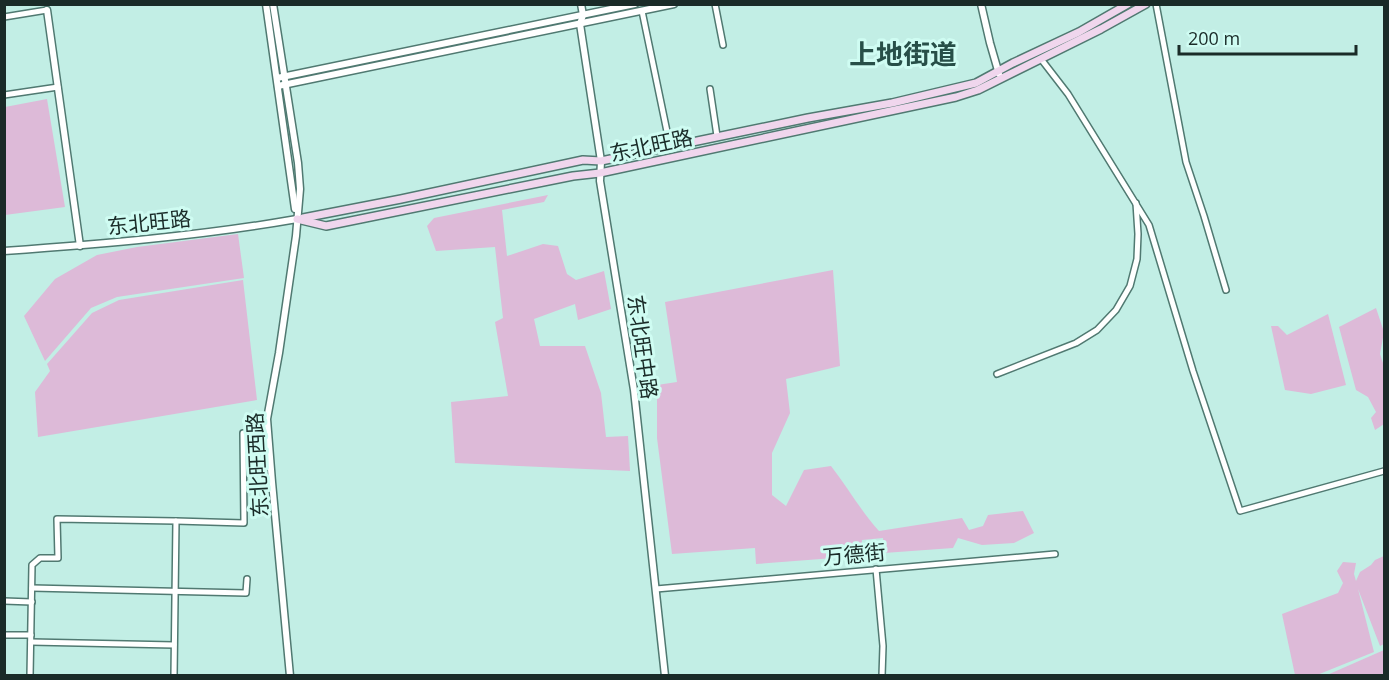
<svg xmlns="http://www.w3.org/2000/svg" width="1389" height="680" font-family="'Open Sans','Noto Sans SC',sans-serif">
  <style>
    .green { fill: #ddbad8 }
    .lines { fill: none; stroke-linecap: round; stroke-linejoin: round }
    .minor-casing { stroke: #507971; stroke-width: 8 }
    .tertiary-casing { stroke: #507971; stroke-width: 9 }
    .secondary-casing { stroke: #507971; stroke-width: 10 }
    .minor { stroke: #fff; stroke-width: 5 }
    .tertiary { stroke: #fff; stroke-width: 6 }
    .secondary { stroke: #f0d6ed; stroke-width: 7 }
    .labels { text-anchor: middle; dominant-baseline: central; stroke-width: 6; stroke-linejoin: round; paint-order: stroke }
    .street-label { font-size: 21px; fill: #1a2b28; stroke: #cffcf2 }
    .district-label { font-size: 27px; font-weight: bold; fill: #274f48; stroke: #cffcf2 }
  </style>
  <rect width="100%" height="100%" fill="#c2eee5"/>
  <g class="green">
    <polygon points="47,99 65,207 5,215 5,107"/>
    <polygon points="548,195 544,202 502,210 507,256 543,244 558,246 567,274 576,280 604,271 611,309 578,320 575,304 534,319 540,346 585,346 601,393 606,437 628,436 630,471 455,463 451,402 508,396 495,322 503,318 495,247 436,251 427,226 434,218"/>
    <polygon points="238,234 244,278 117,297 91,308 45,361 24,316 55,279 97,255 137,247"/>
    <path d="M833 270 840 366 786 379 790 413 772 453V495L786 506 804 470 831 466C848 488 861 511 879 531L962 518 969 530 983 526 988 515 1023 511 1034 533 1014 543 982 545 958 538 953 548 884 553 883 538 862 540 861 552 847 557 756 564 755 548 672 554 657 438V385L677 382 665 302Z"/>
    <polygon points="243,280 257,400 38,437 35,392 50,371 47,364 92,313 119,300"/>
    <polygon points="1376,308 1384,332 1380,354 1384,366 1384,424 1375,430 1371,418 1376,412 1368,397 1356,390 1339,327"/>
    <polygon points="1328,314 1346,385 1311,394 1285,390 1271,326 1278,326 1287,335"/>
    <polygon points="1384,556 1384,644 1380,646 1358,589 1374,652 1317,675 1295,675 1282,614 1338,593 1343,583 1337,571 1343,562 1356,563 1354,574 1356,581 1360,572 1371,565 1375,560"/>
    <polygon points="1384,650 1384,675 1327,675"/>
  </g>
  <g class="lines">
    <g class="minor-casing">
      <g id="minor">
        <polyline points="715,4 723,45"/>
        <polyline points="1156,4 1186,162 1204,216 1226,290"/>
        <polyline points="642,11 670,146"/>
        <polyline points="4,17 47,10"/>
        <polyline points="1041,59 1068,94 1149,225 1193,371 1240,511 1384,471"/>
        <polyline points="710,89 717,136"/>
        <polyline points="4,95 58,87"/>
        <polyline points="997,374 1076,343 1097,330 1116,310 1130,286 1137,259 1138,234 1136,203"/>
        <polyline points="176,521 244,523 243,433"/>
        <polyline points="876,569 883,646 882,676"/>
        <polyline points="32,588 246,593 247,579"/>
        <polyline points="656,589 1055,554"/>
        <polyline points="4,601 32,602"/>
        <polyline points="4,635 31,635"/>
        <polyline points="31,642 174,645"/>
        <polyline points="30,676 32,565 40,558 58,558 57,519 176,521 174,676"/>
      </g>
    </g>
    <g class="tertiary-casing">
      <g id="tertiary">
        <polyline points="266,4 295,209"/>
        <polyline points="273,4 298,163 300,189 296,236 279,353 267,419 272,482 290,676"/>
        <polyline points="581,4 583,15"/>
        <polyline points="981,4 990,43 999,74"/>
        <polyline points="47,10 80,246"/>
        <polyline points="583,15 580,24 601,161 600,181 634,390 665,676"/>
        <polyline points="277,78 635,4"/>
        <polyline points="278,86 674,4"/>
        <path d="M4 251C102 244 200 236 297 219"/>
      </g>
    </g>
    <g class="secondary-casing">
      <g id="secondary">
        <polyline points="303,218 401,199 583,160 601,161 808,118 892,103 976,83 1013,63 1079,32 1128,4"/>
        <polyline points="297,219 326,226 573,176 600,173 956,97 978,90 1101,29 1146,4"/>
      </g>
    </g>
    <use href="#minor" class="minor"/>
    <use href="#tertiary" class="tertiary"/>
    <use href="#secondary" class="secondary"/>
  </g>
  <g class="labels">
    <g class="street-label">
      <text transform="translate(651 145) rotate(-12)">东北旺路</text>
      <text transform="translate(149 222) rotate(-6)">东北旺路</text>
      <text transform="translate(643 347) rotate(82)">东北旺中路</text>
      <text transform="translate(257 465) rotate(-93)">东北旺西路</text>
      <text transform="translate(854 554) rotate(-5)">万德街</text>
    </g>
    <g class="district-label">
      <text x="903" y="53">上地街道</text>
    </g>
  </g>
  <rect width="1389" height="680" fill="none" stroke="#1a2b28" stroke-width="12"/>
  <path d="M1179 45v9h177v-9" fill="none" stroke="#1a2b28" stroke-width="3"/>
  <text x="1188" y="45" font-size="18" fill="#1a2b28" stroke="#cffcf2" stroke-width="4.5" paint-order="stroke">200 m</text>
</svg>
